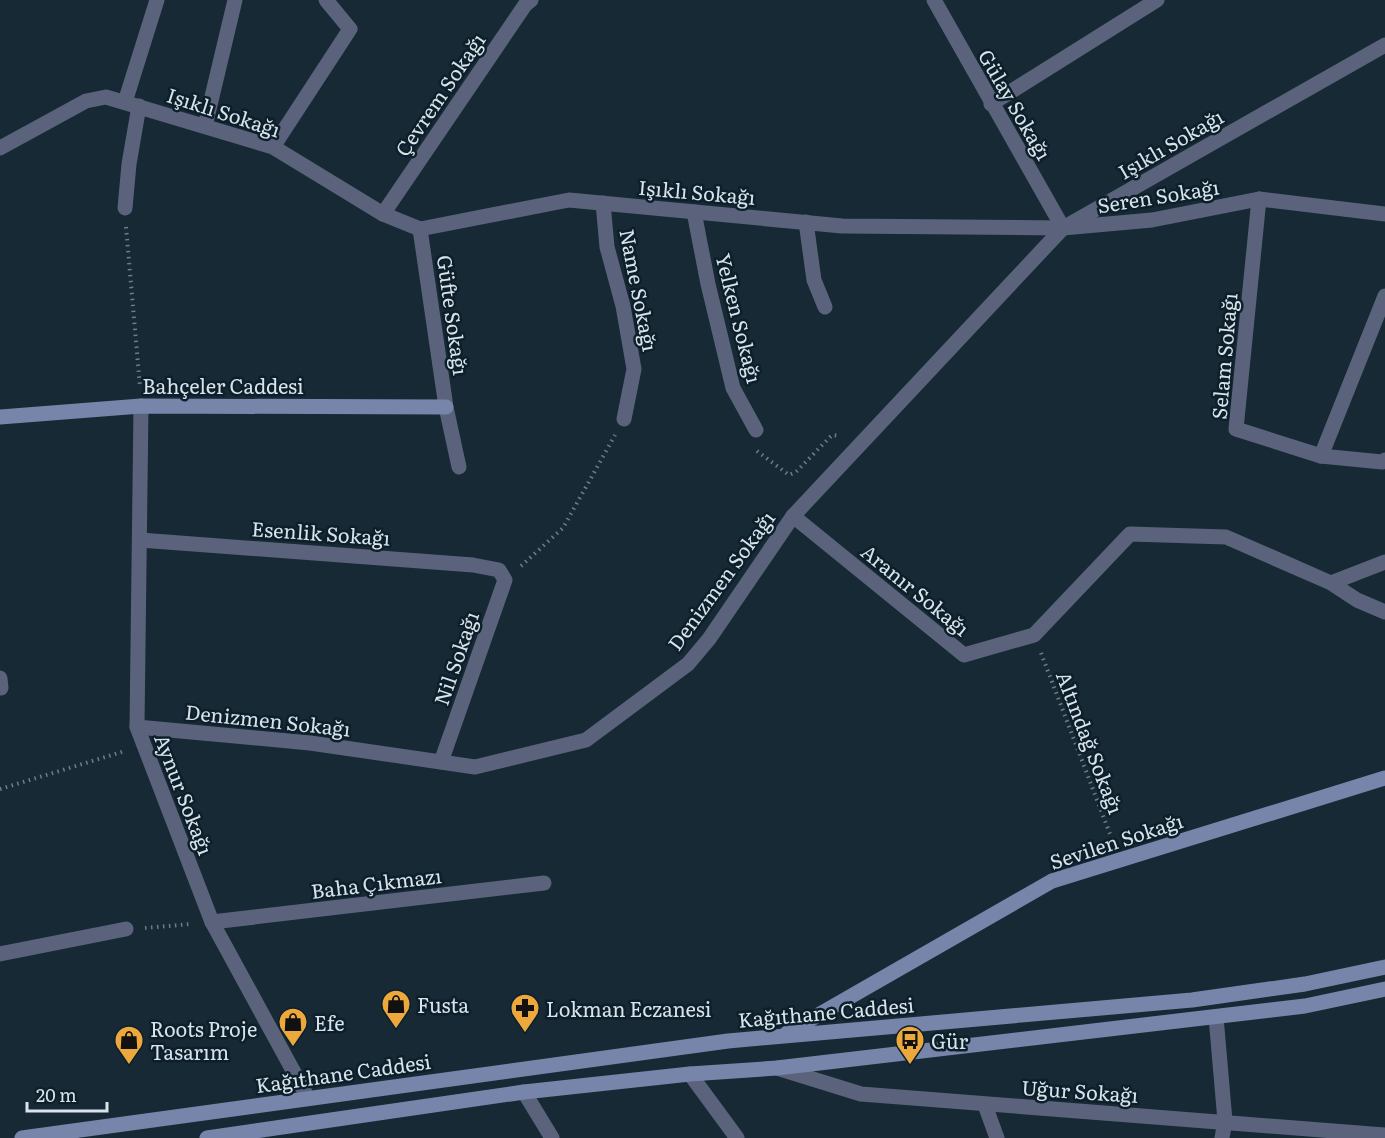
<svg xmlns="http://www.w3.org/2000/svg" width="1385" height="1138" font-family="Literata,serif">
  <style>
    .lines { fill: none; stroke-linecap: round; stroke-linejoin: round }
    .path { stroke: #6e7e87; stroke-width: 4; stroke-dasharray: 1.5 4.5; stroke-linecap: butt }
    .street { stroke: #5a637b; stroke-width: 15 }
    .secondary { stroke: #7785ab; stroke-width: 15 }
    .labels { text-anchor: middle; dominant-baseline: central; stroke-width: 5; stroke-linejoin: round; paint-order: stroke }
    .street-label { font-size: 20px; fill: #d8e3eb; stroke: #0c1f2a }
    .poi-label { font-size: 20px; fill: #d8e3eb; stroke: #0c1f2a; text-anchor: start }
  </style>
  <rect width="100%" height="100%" fill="#162934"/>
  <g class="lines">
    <g class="path">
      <polyline points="126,227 140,387"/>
      <polyline points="757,451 789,475 796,472 832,435 840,436"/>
      <polyline points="521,566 563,528 615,435"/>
      <polyline points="1041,653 1113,842"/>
      <polyline points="0,789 125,751"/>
      <polyline points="145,928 191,924"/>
    </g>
    <g class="street">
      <polyline points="934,0 1063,228"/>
      <polyline points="125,102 157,0"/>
      <polyline points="991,104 1157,0"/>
      <polyline points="205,126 235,0"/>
      <polyline points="273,147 350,29 326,0"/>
      <polyline points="0,148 86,101 106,97 273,147 383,214 420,229 569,200 842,226 1063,228 1152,220 1259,199 1385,214"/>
      <polyline points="1259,199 1236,429 1321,456 1382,462 1385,460"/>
      <polyline points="603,203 607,247 623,306 634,369 624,419"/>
      <polyline points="125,208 129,164 139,106"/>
      <polyline points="694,212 708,284 733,388 756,430"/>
      <polyline points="383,214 525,5 531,0"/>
      <polyline points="806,222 814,280 825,307"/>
      <polyline points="420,229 446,407 459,467"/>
      <polyline points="141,406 137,727 212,922 308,1098"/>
      <polyline points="1321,456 1385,296"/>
      <polyline points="793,516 964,655 1034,635 1130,534 1226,537 1331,583 1357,600 1385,612"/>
      <polyline points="140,540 473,565 499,570 505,580 441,762"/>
      <polyline points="1331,583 1385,562"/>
      <polyline points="0,678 1,688"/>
      <polyline points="137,727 310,743 475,767 586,740 688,664 709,639 793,516 1063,228 1385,45"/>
      <polyline points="212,922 544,883"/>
      <polyline points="0,954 126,929"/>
      <polyline points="1216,1017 1225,1121 1222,1138"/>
      <polyline points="777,1068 861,1094 1385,1135"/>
      <polyline points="690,1074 737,1138"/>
      <polyline points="524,1092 552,1138"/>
      <polyline points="985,1105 997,1138"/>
    </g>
    <g class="secondary">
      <polyline points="0,417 141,406 446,407"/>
      <polyline points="787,1033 1052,881 1385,778"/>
      <polyline points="22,1138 728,1041 1192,1000 1305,984 1385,967"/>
      <polyline points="207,1138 524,1092 690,1074 777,1068 1305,1006 1385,989"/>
    </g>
  </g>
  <defs>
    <g id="shop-pin" transform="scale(1.5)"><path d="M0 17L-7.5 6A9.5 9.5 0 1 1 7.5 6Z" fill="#eda83c" stroke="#0c1f2a"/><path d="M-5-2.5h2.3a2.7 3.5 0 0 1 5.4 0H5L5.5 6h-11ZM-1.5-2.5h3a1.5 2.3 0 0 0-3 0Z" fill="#111"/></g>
    <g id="pharmacy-pin" transform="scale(1.5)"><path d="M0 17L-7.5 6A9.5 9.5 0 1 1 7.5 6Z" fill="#eda83c" stroke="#0c1f2a"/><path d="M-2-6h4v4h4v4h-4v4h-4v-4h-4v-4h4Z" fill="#111"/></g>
    <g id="bus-pin" transform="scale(1.5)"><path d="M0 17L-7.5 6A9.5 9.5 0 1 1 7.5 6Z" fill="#eda83c" stroke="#0c1f2a"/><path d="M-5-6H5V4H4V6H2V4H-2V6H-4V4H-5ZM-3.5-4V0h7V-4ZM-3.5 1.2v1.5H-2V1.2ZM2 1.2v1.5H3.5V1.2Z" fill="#111"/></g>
  </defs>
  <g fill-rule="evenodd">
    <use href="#shop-pin" x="396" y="1004"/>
    <use href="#pharmacy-pin" x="525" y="1008"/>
    <use href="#shop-pin" x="293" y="1022"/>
    <use href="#shop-pin" x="129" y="1040"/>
    <use href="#bus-pin" x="910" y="1040"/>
  </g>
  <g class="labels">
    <g class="street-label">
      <text transform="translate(439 94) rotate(-56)">Çevrem Sokağı</text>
      <text transform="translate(1016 104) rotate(60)">Gülay Sokağı</text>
      <text transform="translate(224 111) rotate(18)">Işıklı Sokağı</text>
      <text transform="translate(1170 143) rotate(-30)">Işıklı Sokağı</text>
      <text transform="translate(697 191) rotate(5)">Işıklı Sokağı</text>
      <text transform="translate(1158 195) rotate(-9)">Seren Sokağı</text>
      <text transform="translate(640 290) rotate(79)">Name Sokağı</text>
      <text transform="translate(454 315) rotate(82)">Güfte Sokağı</text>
      <text transform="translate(740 318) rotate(76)">Yelken Sokağı</text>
      <text transform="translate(1223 356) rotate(-85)">Selam Sokağı</text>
      <text x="223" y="385">Bahçeler Caddesi</text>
      <text transform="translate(321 532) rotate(4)">Esenlik Sokağı</text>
      <text transform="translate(720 580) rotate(-54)">Denizmen Sokağı</text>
      <text transform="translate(916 589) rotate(39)">Aranır Sokağı</text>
      <text transform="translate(455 658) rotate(-71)">Nil Sokağı</text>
      <text transform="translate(268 719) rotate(6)">Denizmen Sokağı</text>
      <text transform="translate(1091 742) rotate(69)">Altındağ Sokağı</text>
      <text transform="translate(185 794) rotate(69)">Aynur Sokağı</text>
      <text transform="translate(1116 840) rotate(-18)">Sevilen Sokağı</text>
      <text transform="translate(376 882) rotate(-7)">Baha Çıkmazı</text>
      <text transform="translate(826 1011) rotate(-5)">Kağıthane Caddesi</text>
      <text transform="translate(343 1072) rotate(-8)">Kağıthane Caddesi</text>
      <text transform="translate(1080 1090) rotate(4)">Uğur Sokağı</text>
    </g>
    <g class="poi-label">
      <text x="417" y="1004">Fusta</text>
      <text x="546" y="1008">Lokman Eczanesi</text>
      <text x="314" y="1022">Efe</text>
      <text x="150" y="1028">Roots Proje<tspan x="150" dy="23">Tasarım</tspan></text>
      <text x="931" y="1040">Gür</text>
    </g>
  </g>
  <path d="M27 1102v9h80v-9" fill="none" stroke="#d8e3eb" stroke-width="3"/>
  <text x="36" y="1102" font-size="18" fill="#d8e3eb" stroke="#0c1f2a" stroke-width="4.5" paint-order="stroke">20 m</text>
</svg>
